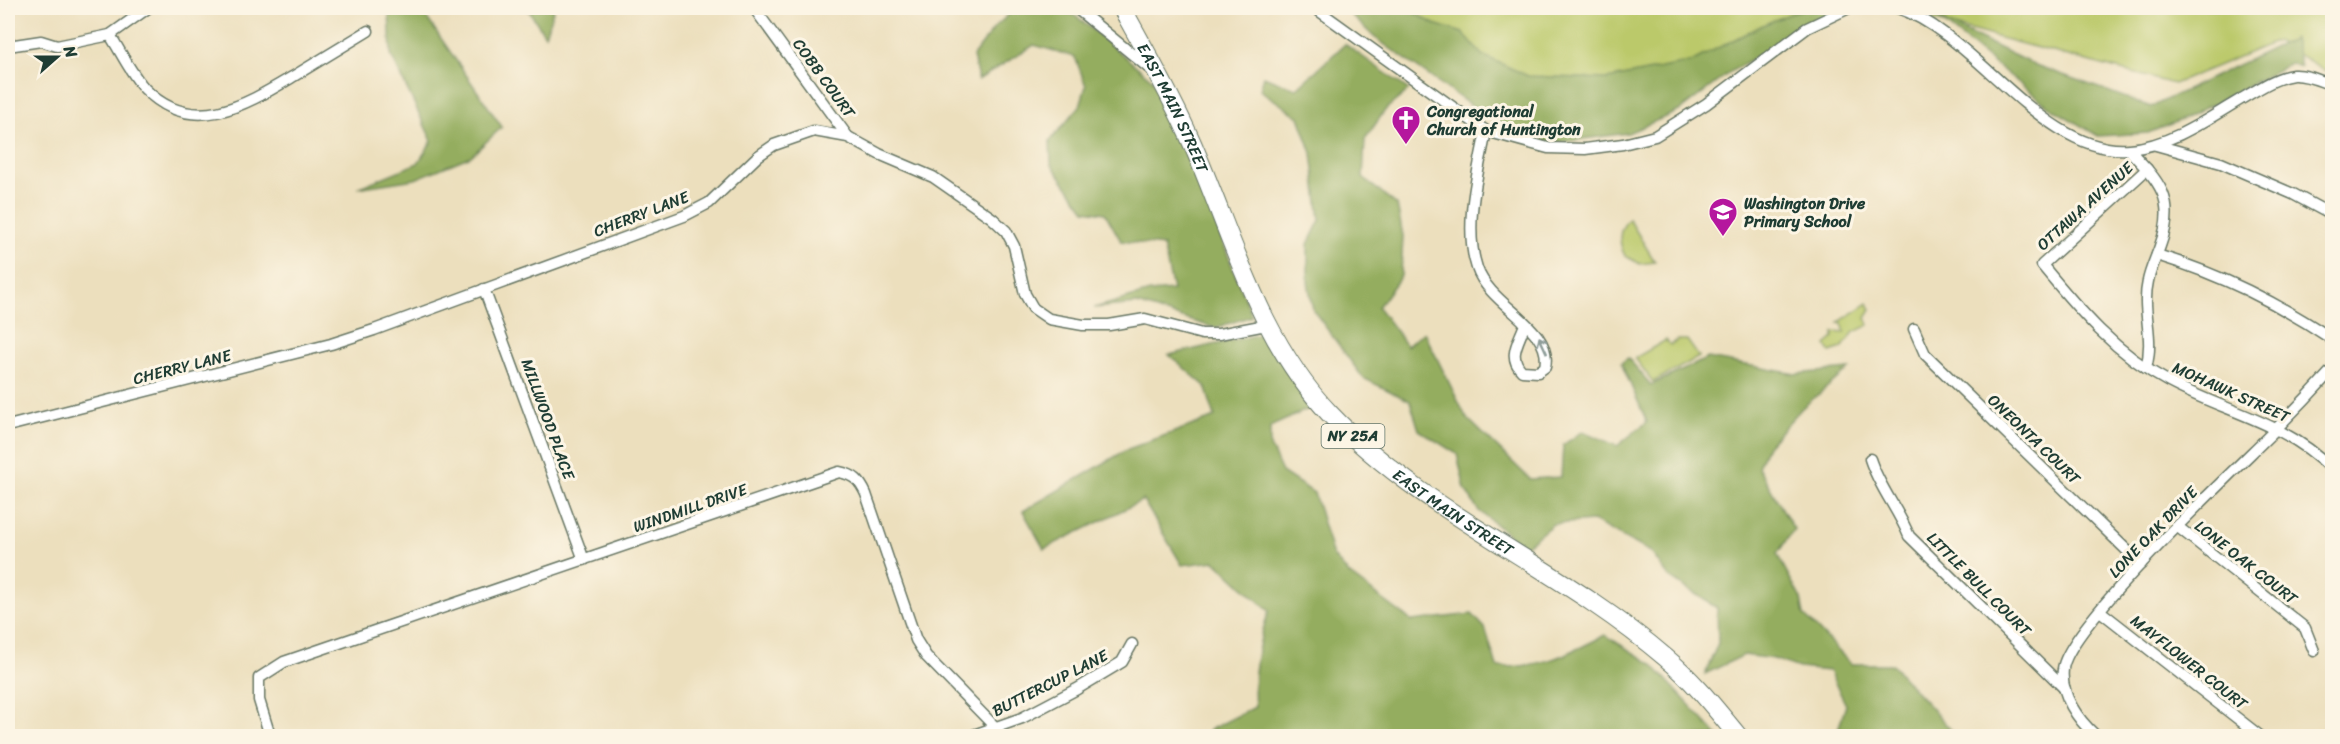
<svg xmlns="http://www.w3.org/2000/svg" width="2340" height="744" font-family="Sriracha,sans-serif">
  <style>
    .green { fill: #bbc96b; stroke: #6d8350; stroke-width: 1.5 }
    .forest { fill: #94ad5f; stroke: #5a754a; stroke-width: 1.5 }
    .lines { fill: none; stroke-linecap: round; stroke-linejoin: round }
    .street-casing { stroke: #677664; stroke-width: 13 }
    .primary-casing { stroke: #677664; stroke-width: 20 }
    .street { stroke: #fff; stroke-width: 10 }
    .primary { stroke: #fff; stroke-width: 18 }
    .oneway { stroke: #8f9e9a }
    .labels { text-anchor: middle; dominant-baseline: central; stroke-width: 6; stroke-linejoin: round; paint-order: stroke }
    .shield { fill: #fcf5e5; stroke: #617469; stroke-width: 1.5 }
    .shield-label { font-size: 15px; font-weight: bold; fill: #1f3d34 }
    .street-label { font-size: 16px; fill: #1f3d34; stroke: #fcf5e5 }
    .poi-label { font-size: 16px; font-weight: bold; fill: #1f3d34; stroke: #fcf5e5; text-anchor: start }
  </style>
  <rect width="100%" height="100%" fill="#fcf5e5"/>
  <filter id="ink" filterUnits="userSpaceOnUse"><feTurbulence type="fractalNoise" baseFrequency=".0167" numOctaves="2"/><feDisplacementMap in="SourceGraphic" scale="12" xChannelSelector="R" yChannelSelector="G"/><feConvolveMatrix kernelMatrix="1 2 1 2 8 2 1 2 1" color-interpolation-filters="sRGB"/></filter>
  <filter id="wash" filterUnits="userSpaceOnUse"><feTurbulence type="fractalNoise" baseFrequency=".008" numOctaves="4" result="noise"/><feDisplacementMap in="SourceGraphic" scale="24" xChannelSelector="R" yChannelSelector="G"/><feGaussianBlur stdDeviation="1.35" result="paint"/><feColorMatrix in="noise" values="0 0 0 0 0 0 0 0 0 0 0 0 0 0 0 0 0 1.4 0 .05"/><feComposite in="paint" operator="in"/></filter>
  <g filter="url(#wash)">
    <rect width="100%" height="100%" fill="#ecdfbd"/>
    <g class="green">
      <polygon points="1384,8 1840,8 1680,74 1534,92"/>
      <polygon points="1887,8 2332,8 2332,75 2277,41 2174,84"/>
      <path d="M1629 219 1655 262 1640 264 1625 256C1618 242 1618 229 1629 219Z"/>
      <polygon points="1868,303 1871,310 1866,318 1869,325 1854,332 1842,348 1830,352 1826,345 1834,338 1834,332 1845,333 1842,323 1839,322"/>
      <polygon points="1666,340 1670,345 1678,340 1687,340 1699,357 1653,382 1635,358"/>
    </g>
    <g class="forest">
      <polygon points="384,8 420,8 502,127 471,156 415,179 357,188 418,163 432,141 391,55 389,10"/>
      <polygon points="527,8 554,8 545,35"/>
      <polygon points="1016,8 1057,8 1077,17 1153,80 1189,157 1252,316 1215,328 1137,304 1094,308 1150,292 1173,290 1163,246 1121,241 1105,213 1085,210 1051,164 1050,141 1080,106 1086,86 1075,57 1034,45 978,80 973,56 995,27"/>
      <polygon points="1344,8 1406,8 1434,24 1463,33 1482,55 1528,76 1607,79 1691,62 1760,26 1804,8 1837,8 1730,72 1679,111 1628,133 1554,143 1523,136 1483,114 1374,37"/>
      <polygon points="1937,18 2030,63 2151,107 2294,38 2301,67 2291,63 2186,118 2148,133 2098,136 2048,106"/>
      <polygon points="1345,44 1409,90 1386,109 1365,139 1363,178 1397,205 1403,236 1401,276 1378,307 1407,346 1424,332 1466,417 1530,479 1561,477 1563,445 1583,431 1617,446 1647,422 1621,363 1628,358 1651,385 1708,358 1796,374 1849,369 1802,408 1767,446 1758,467 1794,529 1777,554 1801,599 1804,615 1851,664 1891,664 1953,732 1949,736 1836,736 1846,705 1829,671 1799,668 1774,659 1744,655 1705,674 1718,643 1717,608 1669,577 1651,552 1593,521 1553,524 1524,547 1478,510 1465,489 1457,454 1419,430 1410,401 1363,378 1313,310 1308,282 1308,244 1320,220 1312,153 1299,117 1260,90 1264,76 1296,89"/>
      <path d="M1265 333 1311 408 1270 427V446L1282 472 1314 493 1333 556 1350 575 1412 621 1472 614 1485 628 1497 667C1540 668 1567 655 1605 635L1652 664 1718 736H1208L1209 730 1255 707C1252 674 1258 642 1269 611L1215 561 1182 565 1143 500 1044 549 1023 511 1128 449 1215 417 1205 386 1169 355Z"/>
    </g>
  </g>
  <g filter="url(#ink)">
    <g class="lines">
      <g class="street-casing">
        <g id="street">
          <polyline points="754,8 848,137"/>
          <polyline points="1076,8 1150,69"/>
          <polyline points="1315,8 1486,131 1548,148 1585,149 1623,144 1655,136 1706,104 1807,28 1849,8"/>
          <path d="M1898 8C1976 34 2043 156 2129 149 2172 146 2212 116 2248 95 2262 87 2277 77 2293 75 2307 74 2320 81 2332 85"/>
          <path d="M110 35C121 52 131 74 145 89 193 138 247 104 294 76 319 61 343 46 368 31"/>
          <polyline points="8,46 41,41 57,46 110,35 148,8"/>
          <path d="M1486 131C1478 173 1463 226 1477 268 1490 307 1554 327 1545 367L1538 372 1522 371C1507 356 1519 342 1525 324"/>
          <polyline points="2156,145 2221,163 2293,194 2332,215"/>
          <path d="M2129 150C2160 182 2177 200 2160 246 2156 258 2150 270 2148 281 2141 312 2155 336 2146 368"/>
          <path d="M2147 169 2042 265C2079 310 2116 354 2169 382 2227 413 2284 421 2332 469"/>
          <path d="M2157 255C2222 275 2276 302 2332 339"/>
          <polyline points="484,289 584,560"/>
          <polyline points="1914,329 1925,354 2141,564"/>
          <polyline points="8,426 331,344 374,330 684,216 709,203 758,156 774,145 814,131 848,137 879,154 933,177 992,218 1006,231 1014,246 1025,294 1033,308 1049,319 1083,325 1109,325 1145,319 1202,334 1219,334 1266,325"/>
          <path d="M1870 459C1879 487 1898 509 1909 536L2065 689"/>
          <polyline points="2178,527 2305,628 2314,651"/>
          <polyline points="2100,611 2260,736"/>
          <path d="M270 736 259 700V678L284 662 839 472C855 475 860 481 866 494L916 640 926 656 996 728"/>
          <polyline points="971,736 1022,718 1077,689 1122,662 1132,644"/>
          <path d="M2096 736C2078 720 2060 695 2063 669 2067 626 2237 468 2276 429 2295 410 2314 390 2332 370"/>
        </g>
      </g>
      <g class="primary-casing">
        <g id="primary">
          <path id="s1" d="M1122 8C1146 52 1172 97 1192 143 1233 237 1258 338 1330 414 1426 515 1560 567 1665 657 1693 680 1715 708 1738 736"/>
        </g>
      </g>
      <use href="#street" class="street"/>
      <use href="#primary" class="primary"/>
    </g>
    <defs><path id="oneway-shaft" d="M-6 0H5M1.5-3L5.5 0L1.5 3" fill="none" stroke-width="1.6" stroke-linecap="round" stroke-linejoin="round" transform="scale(1.5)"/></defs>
    <use class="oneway" href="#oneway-shaft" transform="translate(1543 345) rotate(-115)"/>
  </g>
  <defs>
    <g id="church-pin" transform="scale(1.5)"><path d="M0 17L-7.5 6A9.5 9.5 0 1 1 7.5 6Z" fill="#b5179e" stroke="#fcf5e5"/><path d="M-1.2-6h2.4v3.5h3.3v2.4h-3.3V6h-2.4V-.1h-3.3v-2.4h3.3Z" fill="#fff"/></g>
    <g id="school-pin" transform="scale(1.5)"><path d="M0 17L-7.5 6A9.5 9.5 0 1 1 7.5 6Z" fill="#b5179e" stroke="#fcf5e5"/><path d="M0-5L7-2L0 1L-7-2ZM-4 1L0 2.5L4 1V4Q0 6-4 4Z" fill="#fff"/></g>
  </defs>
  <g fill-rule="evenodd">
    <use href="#church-pin" x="1406" y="120"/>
    <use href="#school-pin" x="1723" y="212"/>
  </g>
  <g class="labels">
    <rect class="shield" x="1321.5" y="424" width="63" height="24" rx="4.5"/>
    <g class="shield-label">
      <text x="1353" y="436">NY 25A</text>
    </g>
    <g class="street-label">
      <text transform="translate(824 78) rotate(54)">COBB COURT</text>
      <text stroke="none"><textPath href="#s1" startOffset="112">EAST MAIN STREET</textPath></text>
      <text transform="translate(2085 206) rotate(-42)">OTTAWA AVENUE</text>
      <text transform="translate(641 214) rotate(-21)">CHERRY LANE</text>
      <text transform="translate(182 367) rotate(-14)">CHERRY LANE</text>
      <text transform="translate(2231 392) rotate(24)">MOHAWK STREET</text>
      <text transform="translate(548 419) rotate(70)">MILLWOOD PLACE</text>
      <text transform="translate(2034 439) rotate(44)">ONEONTA COURT</text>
      <text transform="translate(690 508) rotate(-19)">WINDMILL DRIVE</text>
      <text stroke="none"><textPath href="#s1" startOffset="616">EAST MAIN STREET</textPath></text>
      <text transform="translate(2153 532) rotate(-46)">LONE OAK DRIVE</text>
      <text transform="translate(2246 562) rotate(38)">LONE OAK COURT</text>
      <text transform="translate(1979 584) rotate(45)">LITTLE BULL COURT</text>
      <text transform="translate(2189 662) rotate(38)">MAYFLOWER COURT</text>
      <text transform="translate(1050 683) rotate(-27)">BUTTERCUP LANE</text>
    </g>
    <g class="poi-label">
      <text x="1427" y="111">Congregational<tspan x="1427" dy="18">Church of Huntington</tspan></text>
      <text x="1744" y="203">Washington Drive<tspan x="1744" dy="18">Primary School</tspan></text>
    </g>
  </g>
  <rect width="2340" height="744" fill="none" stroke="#fcf5e5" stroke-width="30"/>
  <g transform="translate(57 57) rotate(69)" stroke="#fcf5e5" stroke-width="4.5" paint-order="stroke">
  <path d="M0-4.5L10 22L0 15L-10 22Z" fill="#1f3d34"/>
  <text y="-9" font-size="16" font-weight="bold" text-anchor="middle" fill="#1f3d34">N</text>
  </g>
</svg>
